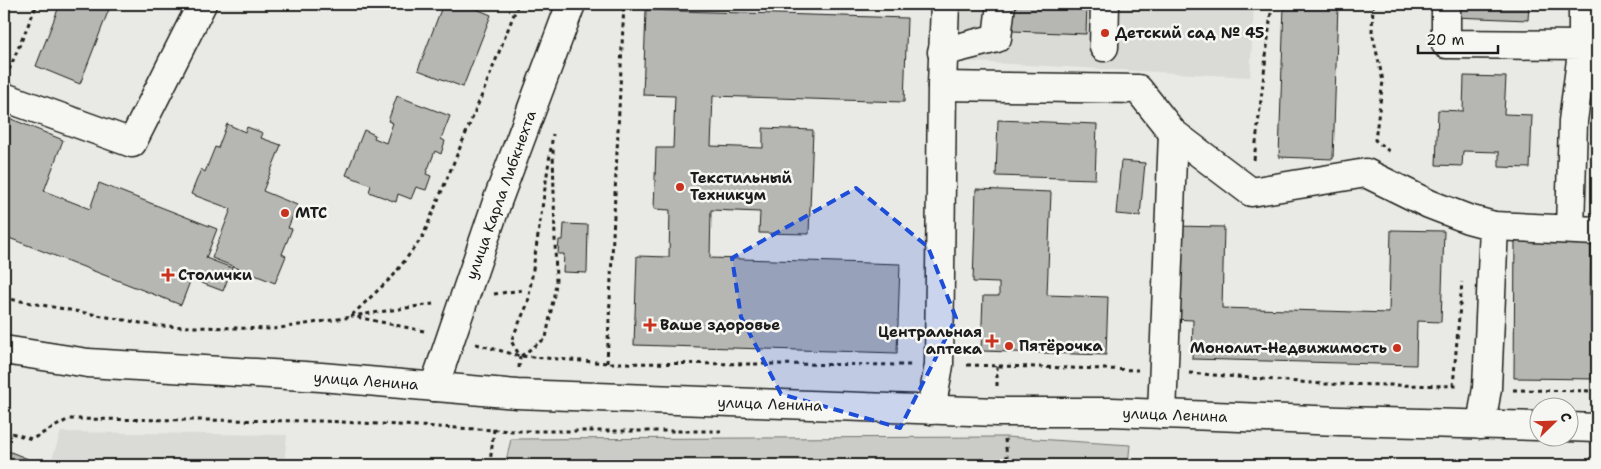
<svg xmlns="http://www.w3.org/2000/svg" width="1601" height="469" font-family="'Shantell Sans',sans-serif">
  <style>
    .built { fill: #dadad6 }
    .green { fill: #cbcbc7; stroke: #747472 }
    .building { fill: #b6b6b3; stroke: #1c1c1c }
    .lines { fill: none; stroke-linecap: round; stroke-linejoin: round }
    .minor-casing { stroke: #1c1c1c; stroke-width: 31 }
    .major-casing { stroke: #1c1c1c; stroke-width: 31 }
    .path { stroke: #1c1c1c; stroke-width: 3; stroke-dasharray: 4 4; stroke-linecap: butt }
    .minor { stroke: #f6f6f2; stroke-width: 28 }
    .major { stroke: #f6f6f2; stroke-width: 28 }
    .marked { fill: #1d4ed8; fill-opacity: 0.2; stroke: #1d4ed8; stroke-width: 4; stroke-dasharray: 10 6; stroke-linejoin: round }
    .poi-dot { fill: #c8321e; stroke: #f6f6f2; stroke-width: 2 }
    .labels { text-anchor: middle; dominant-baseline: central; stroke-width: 5; stroke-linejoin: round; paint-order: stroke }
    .poi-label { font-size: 15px; font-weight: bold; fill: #1c1c1c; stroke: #f6f6f2; text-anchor: start }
    .street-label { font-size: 15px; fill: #1c1c1c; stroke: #f6f6f2 }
  </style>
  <rect width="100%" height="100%" fill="#e9e9e5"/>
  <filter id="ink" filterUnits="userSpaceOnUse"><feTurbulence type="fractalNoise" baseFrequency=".02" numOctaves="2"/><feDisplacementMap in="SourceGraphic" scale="10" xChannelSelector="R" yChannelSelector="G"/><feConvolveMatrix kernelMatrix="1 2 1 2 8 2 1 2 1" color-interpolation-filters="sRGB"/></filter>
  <g filter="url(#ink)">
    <g class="built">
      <polygon points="959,4 1254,4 1250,77 956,61"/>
      <polygon points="61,432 287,435 284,465 50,465"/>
    </g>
    <polygon class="green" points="1005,437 1130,445 1128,465 505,465 511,439"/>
    <g class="building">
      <polygon points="60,4 111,4 80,84 36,66"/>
      <polygon points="443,4 475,4 474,8 491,15 463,87 418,70"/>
      <polygon points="1014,4 1087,4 1086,34 1013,31"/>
      <polygon points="1284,4 1338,4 1333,159 1279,157"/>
      <polygon points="1455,4 1529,4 1528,20 1454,17"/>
      <polygon points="646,10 907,18 904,102 713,96 711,146 763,148 763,128 813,130 809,234 759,233 760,212 711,210 710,258 900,264 897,353 634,345 637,256 669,257 670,210 654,209 656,148 673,148 675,96 643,95"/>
      <polygon points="1597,43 1597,72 1589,63 1594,45"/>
      <polygon points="1464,76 1506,77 1504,114 1532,115 1530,168 1499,167 1499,152 1463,151 1462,166 1436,165 1438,110 1463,111"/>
      <polygon points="397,96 450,116 441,139 445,141 441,154 435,151 426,174 431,176 426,190 416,187 411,199 398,194 396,202 369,192 371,185 346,175 364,130 375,135 374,138 386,143 393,123 388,121"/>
      <polygon points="4,116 63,140 44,191 90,209 99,183 217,229 206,258 232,268 223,291 191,279 181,305 4,236"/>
      <polygon points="998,120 1097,124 1095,179 996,176"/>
      <polygon points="227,124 245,132 247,127 263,133 261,138 281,145 263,191 297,205 288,228 292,229 282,254 286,256 275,283 212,258 231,209 191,194 201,169 205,172 215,147 218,148"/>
      <polygon points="1121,161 1145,163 1140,216 1116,214"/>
      <polygon points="976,189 1051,192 1047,295 1108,297 1106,355 981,351 983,296 999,296 999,283 973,282"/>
      <polygon points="564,224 588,225 587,273 563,272 564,254 558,254 559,240 563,240"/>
      <polygon points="1174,226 1224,227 1222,308 1389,313 1391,230 1444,231 1441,322 1417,321 1416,365 1192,359 1193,320 1171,319"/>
      <polygon points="1515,237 1591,238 1590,295 1597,295 1597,379 1514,378"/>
      <polygon points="6,450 28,459 26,465 4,465"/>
    </g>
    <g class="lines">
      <g class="minor-casing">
        <g id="minor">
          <polyline points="1446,4 1446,44 1583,45 1573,121 1570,229"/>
          <polyline points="1583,4 1583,45"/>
          <polyline points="1104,47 1105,4"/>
          <polyline points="942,52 997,38 1001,4"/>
          <polyline points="942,86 1138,89 1173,133"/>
          <polyline points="4,97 132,143 202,4"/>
          <polyline points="931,410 939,365 942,86 945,4"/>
          <polyline points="1162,414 1173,133 1251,192 1366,173 1429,204 1468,219 1494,226 1597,231"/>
          <polyline points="1481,425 1487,388 1494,226"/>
        </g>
      </g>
      <g class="major-casing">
        <g id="major">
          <polyline points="4,350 88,363 321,377 517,394 997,412 1112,412 1340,421 1538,426"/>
          <polyline points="434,387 498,199 571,4"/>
          <polyline points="1568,427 1597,428"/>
        </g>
      </g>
      <g class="path">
        <polyline points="1373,4 1372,32 1383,81 1375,140 1390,152"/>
        <polyline points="9,70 37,4"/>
        <polyline points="1254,160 1272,4"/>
        <polyline points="494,294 523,290"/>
        <polyline points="4,298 157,326 273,329 352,317"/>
        <polyline points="352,315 394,275 423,236 484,90 518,4"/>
        <polyline points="424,331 352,316 433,304"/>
        <polyline points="476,344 520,356 607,363 913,365"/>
        <polyline points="521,356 546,338 556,284 553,149"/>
        <polyline points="607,363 624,4"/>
        <polyline points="967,365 1138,370"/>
        <polyline points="519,368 520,356 511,341 528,303 553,134"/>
        <polyline points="1189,373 1324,384 1460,386"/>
        <polyline points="997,386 997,365"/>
        <polyline points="1453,386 1462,282"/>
        <polyline points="1513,390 1597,391"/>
        <polyline points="494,429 490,463 495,465"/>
        <polyline points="4,431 32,439 69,419 322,421 515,431 721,431"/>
        <polyline points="1005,439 1008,465"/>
      </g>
      <use href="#minor" class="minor"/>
      <use href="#major" class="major"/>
    </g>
  </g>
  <path class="marked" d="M856 188 928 247 956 318 900 428 781 394 741 317 732 258Z"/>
  <g class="poi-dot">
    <circle cx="1105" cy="33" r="5"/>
    <circle cx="680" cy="187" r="5"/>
    <circle cx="285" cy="213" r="5"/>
    <path d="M165.5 267.5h5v5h5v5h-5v5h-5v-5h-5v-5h5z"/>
    <path d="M647.5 317.5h5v5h5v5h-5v5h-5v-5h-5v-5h5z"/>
    <path d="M989.5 333.5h5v5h5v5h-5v5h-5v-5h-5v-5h5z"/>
    <circle cx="1009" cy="346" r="5"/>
    <circle cx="1397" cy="348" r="5"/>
  </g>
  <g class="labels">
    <g class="poi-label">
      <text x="1115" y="33">Детский сад № 45</text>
      <text x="690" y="178">Текстильный<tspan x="690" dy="17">Техникум</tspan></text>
      <text x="295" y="213">МТС</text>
      <text x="178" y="275">Столички</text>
      <text x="660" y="325">Ваше здоровье</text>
      <text x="982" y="332" text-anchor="end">Центральная<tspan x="982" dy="17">аптека</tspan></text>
      <text x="1019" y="346">Пятёрочка</text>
      <text x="1387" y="348" text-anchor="end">Монолит-Недвижимость</text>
    </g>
    <g class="street-label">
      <text transform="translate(501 195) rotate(-70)">улица Карла Либкнехта</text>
      <text transform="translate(366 381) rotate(4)">улица Ленина</text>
      <text transform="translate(770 404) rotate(2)">улица Ленина</text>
      <text transform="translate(1175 415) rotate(2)">улица Ленина</text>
    </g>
  </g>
  <rect width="1601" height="469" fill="none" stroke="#f6f6f2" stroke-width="20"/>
  <rect x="10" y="10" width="1581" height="449" fill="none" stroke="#1c1c1c" stroke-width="2" filter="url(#ink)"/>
  <g transform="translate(1554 422) rotate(67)"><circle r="24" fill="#f6f6f2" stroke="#9f9f9c"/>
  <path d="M0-4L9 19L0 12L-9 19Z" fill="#c8321e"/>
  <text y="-8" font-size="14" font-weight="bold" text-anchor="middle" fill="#1c1c1c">С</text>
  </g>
  <path d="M1418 45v8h80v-8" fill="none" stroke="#1c1c1c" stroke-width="2.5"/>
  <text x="1426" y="45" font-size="15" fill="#1c1c1c" stroke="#f6f6f2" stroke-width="4" paint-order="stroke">20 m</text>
</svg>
